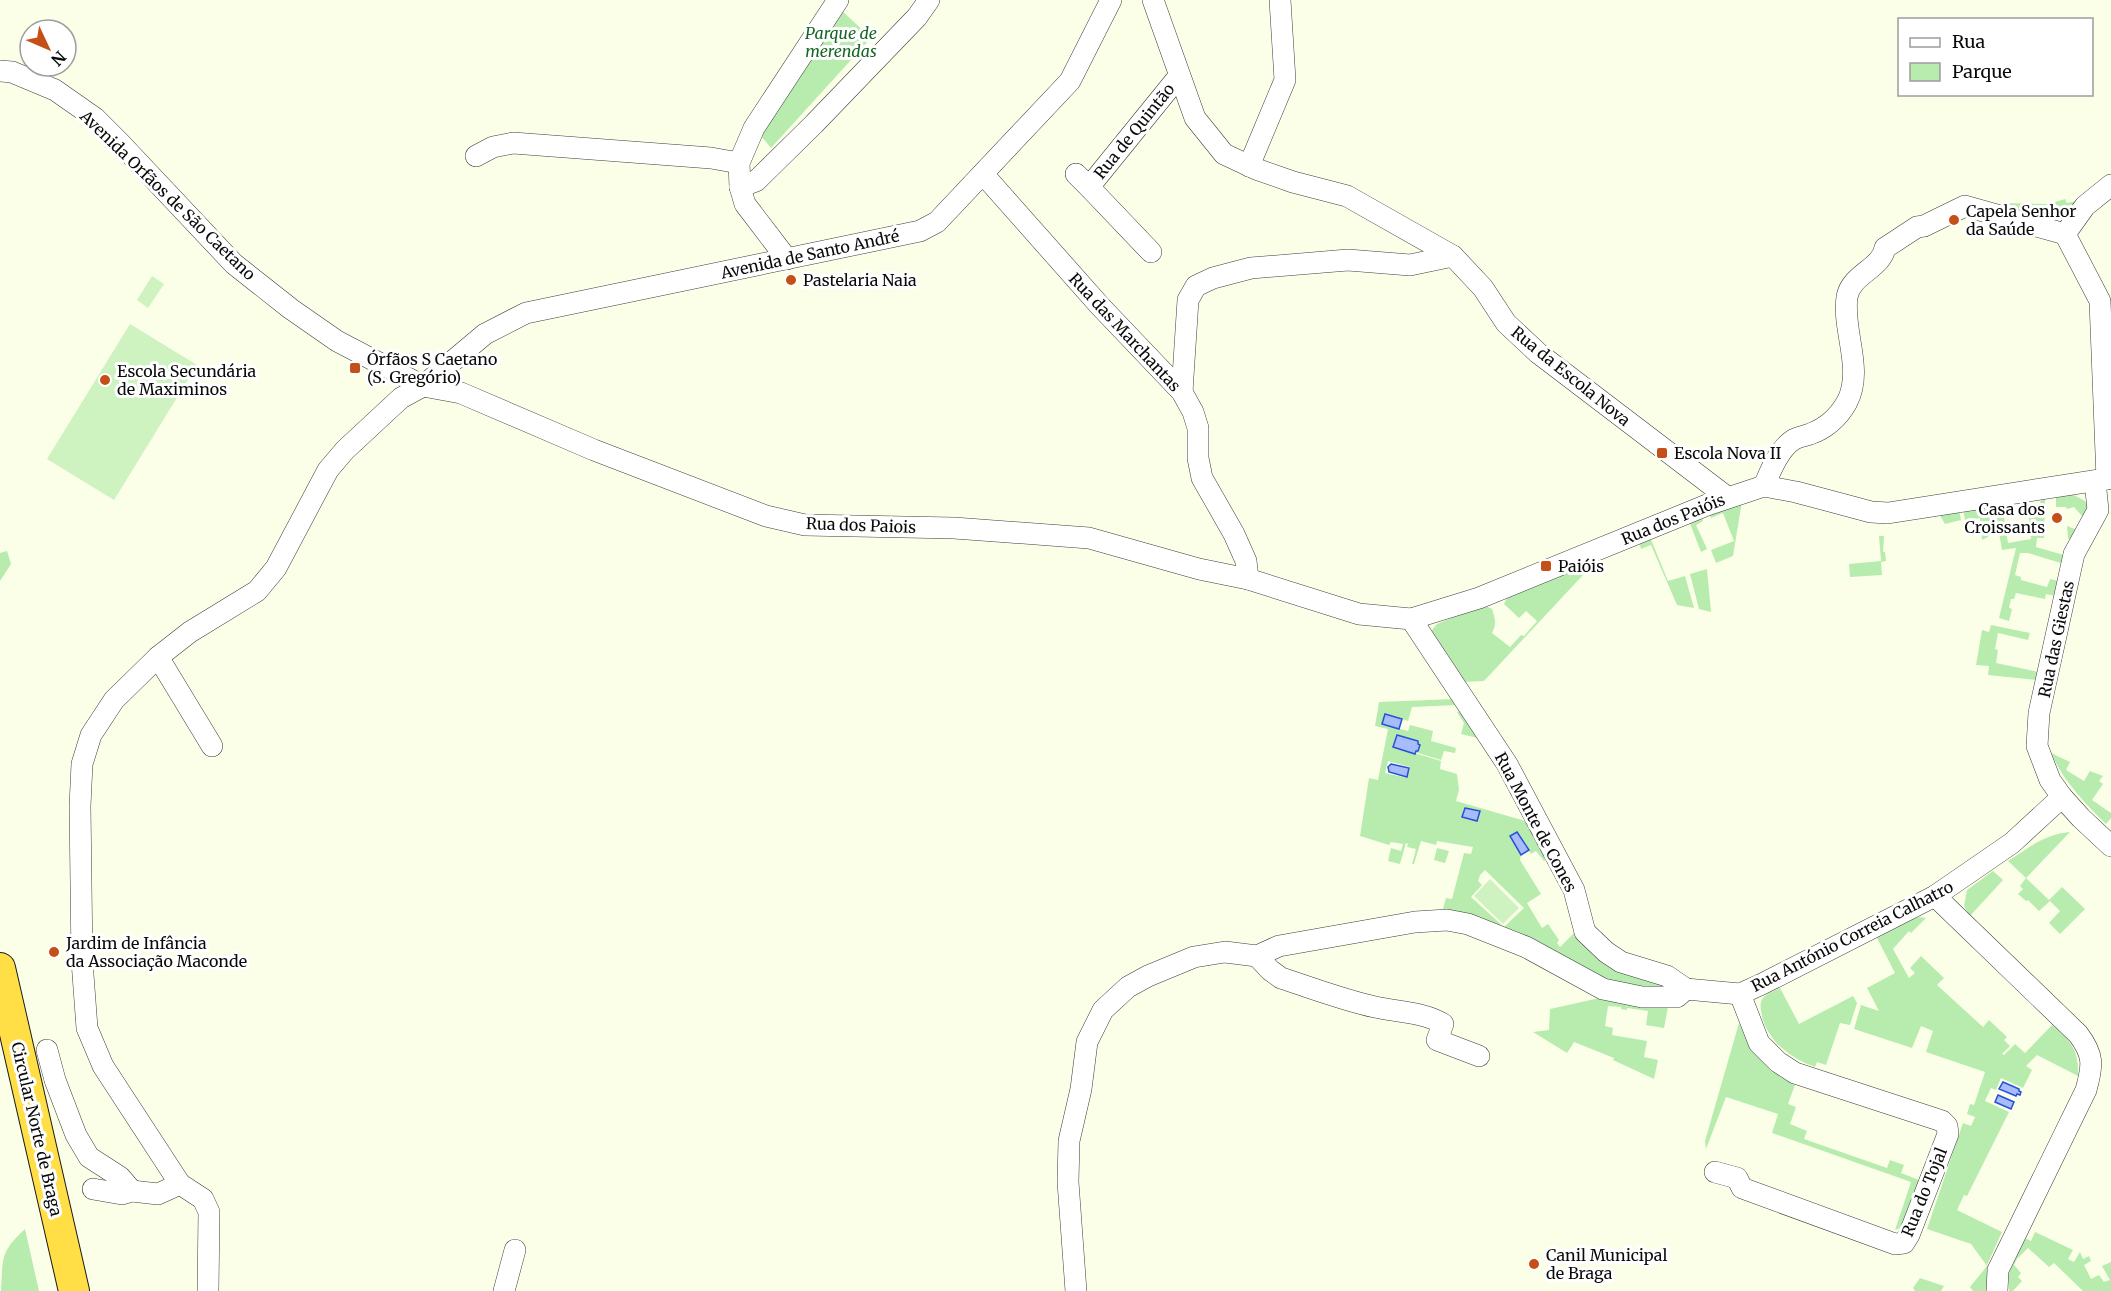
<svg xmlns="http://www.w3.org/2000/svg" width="2111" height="1291" font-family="Merriweather,serif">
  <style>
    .green { fill: #b7ecae; fill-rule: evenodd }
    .pitch { fill: #cef2c0 }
    .water { fill: #a6bcfb; stroke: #2750d9; stroke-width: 1.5 }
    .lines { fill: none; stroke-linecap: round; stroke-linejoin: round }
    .minor-casing { stroke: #3d3d3d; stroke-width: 22 }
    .highway-casing { stroke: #1b1b1b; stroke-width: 32 }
    .minor { stroke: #fff; stroke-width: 21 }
    .highway { stroke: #ffdf45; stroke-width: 30 }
    .poi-dot { fill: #c45018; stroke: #fff; stroke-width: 2 }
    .labels { text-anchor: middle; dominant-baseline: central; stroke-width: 6; stroke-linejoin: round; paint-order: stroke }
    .park-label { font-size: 16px; font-style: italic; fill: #166523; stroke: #fff }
    .street-label { font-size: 16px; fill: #0a0a0a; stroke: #fff }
    .poi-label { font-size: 16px; fill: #0a0a0a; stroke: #fff; text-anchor: start }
  </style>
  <rect width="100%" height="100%" fill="#fbffe7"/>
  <g class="green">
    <polygon points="838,7 871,38 771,148 761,136"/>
    <polygon points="2065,199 2067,203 2076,201 2057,222 2011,214 2003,203 2048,204"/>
    <polygon points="2070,493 2085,501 2089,509 2075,537 2068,539 2067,526 2077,530 2083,517 2074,507 2067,509 2066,507 2056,507 2056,497 2059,494"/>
    <polygon points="2042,497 2045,499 2044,538 2037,538 2036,547 2067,556 2064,564 2028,553 2020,553 2015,575 2021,577 2021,580 2047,587 2050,579 2060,581 2056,596 2046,594 2045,599 2016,593 2014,599 2011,599 2009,608 2012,609 2009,621 1999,618 2016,548 2002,550 1994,504 2002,503 2008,543 2031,539 2028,507 2039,506"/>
    <polygon points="1742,501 1733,556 1716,563 1711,550 1734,541 1723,513 1711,518 1709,513"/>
    <polygon points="1988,507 1991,526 1988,537 1982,540 1980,518 1965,521 1963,508"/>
    <polygon points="1959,509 1961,520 1945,524 1938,512"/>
    <polygon points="1701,516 1703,521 1696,525 1707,549 1701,552 1689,521"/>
    <polygon points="1879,536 1884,536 1883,552 1885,552 1886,561 1881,562 1882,575 1850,577 1849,564 1881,561"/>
    <polygon points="1650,537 1668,581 1685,576 1694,608 1677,605 1651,545 1641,549 1639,542"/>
    <polygon points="7,551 11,564 0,581 0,553"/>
    <path d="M1596 561 1484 681 1462 682 1430 632 1437 624 1484 605 1492 609C1495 618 1497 624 1492 633L1510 647 1521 635 1524 636 1537 621 1526 611 1519 618 1504 604 1508 596Z"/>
    <polygon points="1707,569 1711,612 1699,609 1690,574"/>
    <polygon points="1991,625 2030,633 2028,640 1998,633 1995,649 1998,650 1996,663 2039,672 2037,680 1988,675 1989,666 1976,665 1982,630 1989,632"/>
    <path d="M1454 699 1458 705 1412 707 1408 721 1385 714 1382 724 1408 731 1410 725 1433 731 1431 741 1456 748 1455 753 1444 751 1441 760 1415 752 1418 751 1419 745 1397 735 1394 747 1441 761 1440 769 1457 774 1459 790 1456 801 1529 822 1549 858 1544 861 1536 851 1531 854 1517 832 1510 836 1521 855 1520 860 1541 894 1527 903 1542 928 1548 924 1559 940 1557 943 1560 947 1574 933 1579 938 1665 980 1663 989H1624L1443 909 1446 898 1452 899 1464 853 1471 854 1473 847 1437 841 1436 845 1421 841 1414 864H1412L1416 849 1407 847 1408 844 1406 843 1400 864 1388 861 1391 848 1401 851 1403 844 1391 842 1389 845 1360 836 1369 778 1378 780 1388 729 1375 726 1379 702ZM1388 761 1410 767 1407 778 1385 773ZM1485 870 1524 908 1504 927 1471 897 1482 885 1478 881 1480 875Z"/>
    <polygon points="1462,710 1482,739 1461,734 1464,723 1457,712"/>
    <path d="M2051 753 2070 762 2066 770 2084 781 2090 771 2103 776 2099 781 2103 784 2092 800 2111 813V818L2106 824C2084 802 2064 782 2051 753Z"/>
    <path d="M2070 832 2026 878 2049 900 2062 887 2085 909 2060 934 2049 923 2060 911 2050 901 2039 911 2028 900 2026 901 2018 894 2023 889 2020 886 2026 878 2008 861C2028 848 2045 834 2070 832Z"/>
    <polygon points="1437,848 1449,851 1445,863 1434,860"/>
    <polygon points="1993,871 2003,880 1970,916 1964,906 1967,890"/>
    <path d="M1920 917 1926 918 1911 933 1909 931 1893 949 1909 978 1915 973 1910 968 1921 956 1944 978 1937 985 1983 1027 1989 1020 2007 1037 2004 1040 2010 1046 2002 1054 2004 1055 2015 1044 2025 1053 2052 1025C2071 1042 2079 1049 2078 1076L2037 1055 2026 1066 2032 1070 2023 1088 2001 1078 1996 1090 1991 1088 1985 1101 2009 1112 1967 1196 1964 1195 1957 1210 2002 1232 1987 1265 1990 1269 1989 1291H1973L1970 1287 1987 1266 1971 1244 1927 1229 1963 1123 1971 1126 1975 1117 1967 1114 1970 1104 1974 1105 1985 1072 1926 1052 1933 1031 1921 1026 1912 1048 1854 1029 1861 1005 1879 1011 1867 988 1895 973 1876 936 1906 920Z"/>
    <path d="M1780 988 1799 1024 1853 996 1857 1003 1850 1025 1840 1023 1826 1065 1817 1062 1815 1067C1792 1059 1768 1042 1762 1016 1761 1010 1759 1003 1763 998 1767 993 1774 991 1780 988Z"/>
    <polygon points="1604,997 1668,1007 1664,1028 1646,1025 1648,1011 1627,1008 1627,1010 1621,1009 1621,1007 1608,1006 1605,1026 1613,1028 1612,1035 1647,1041 1644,1057 1658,1060 1654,1079 1613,1060 1614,1058 1574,1042 1567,1053 1533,1032 1549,1030 1550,1009"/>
    <polygon points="1739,1023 1750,1049 1771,1071 1795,1085 1788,1104 1796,1107 1790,1124 1807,1131 1804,1139 1887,1168 1890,1160 1904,1165 1901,1173 1919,1180 1900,1228 1895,1230 1911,1182 1772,1133 1778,1114 1726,1097 1706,1149 1705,1141"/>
    <path d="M25 1229 39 1291H1C3 1258 0 1252 25 1229Z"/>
    <polygon points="2035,1232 2073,1250 2068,1259 2074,1262 2080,1252 2083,1259 2089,1256 2091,1261 2084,1265 2091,1279 2099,1275 2104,1282 2110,1280 2102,1266 2111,1262 2111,1291 2083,1291 2054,1263 2049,1267 2028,1248 2017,1259 2014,1265 2021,1273 2018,1277 2022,1281 2013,1291 2009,1291 2008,1275 2025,1238 2031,1241"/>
    <polygon points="1920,1278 1944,1286 1941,1291 1915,1291 1913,1288"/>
  </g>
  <g class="pitch">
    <polygon points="152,276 164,284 148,308 137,300"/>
    <polygon points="130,324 197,365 114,500 47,459"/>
    <polygon points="1490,879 1519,908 1503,924 1474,896"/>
  </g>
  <g class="water">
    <polygon points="1385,714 1402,719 1399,729 1382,724"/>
    <polygon points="1397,735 1418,741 1418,744 1420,745 1418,751 1416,751 1415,754 1393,747"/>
    <polygon points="1391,764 1409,768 1407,777 1389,772 1388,767"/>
    <polygon points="1465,808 1480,811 1477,821 1462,817"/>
    <polygon points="1517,832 1529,850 1521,855 1510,836"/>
    <polygon points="2003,1082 2019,1089 2019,1091 2021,1092 2020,1095 2017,1094 2016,1096 1999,1089"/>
    <polygon points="1998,1095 2014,1102 2011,1109 1995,1102"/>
  </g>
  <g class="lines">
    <g class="minor-casing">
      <g id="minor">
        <polyline points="1153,0 1195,118 1224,154 1256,169 1293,182 1347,196 1453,256 1483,288 1506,323 1538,353 1727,497"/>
        <polyline points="0,71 12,72 55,90 95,118 120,143 234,264 291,309 337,341 423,386 461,393 594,450 766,516 805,525 954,528 1089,538 1199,569 1248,579 1359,614 1411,619 1479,598 1707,505 1764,486 1796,492 1871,512 1888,513 2111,478"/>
        <polyline points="476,156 493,147 513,143 711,158 739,163"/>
        <polyline points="1249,166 1285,80 1280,0"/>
        <polyline points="983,174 1100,306 1182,392 1193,412 1198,428 1198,458 1202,478 1234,534 1246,561 1248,579"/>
        <polyline points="1076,174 1089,187"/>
        <polyline points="740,187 756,181 814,124 917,17 929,0"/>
        <polyline points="2065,234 2100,301 2107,479"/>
        <polyline points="2065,234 2085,206 2111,185"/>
        <polyline points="1151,252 1089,187 1179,76"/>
        <polyline points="787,259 745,204 740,187 739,163 754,128 838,0"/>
        <polyline points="1182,392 1188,300 1196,286 1213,278 1251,268 1348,260 1410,265 1453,256"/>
        <polyline points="2095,481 2098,510 2074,554 2039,713 2037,746 2050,780 2062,797 2081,818 2111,846"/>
        <path d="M1764 486C1770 472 1779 449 1793 440 1798 437 1805 436 1810 434 1827 428 1838 418 1847 402 1864 369 1842 331 1847 297 1851 274 1881 269 1885 248L1917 227 1924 226 1965 206 2065 234"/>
        <polyline points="1411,619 1507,764 1574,890 1585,932 1606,952 1621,962 1667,976 1686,989 1740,994 1762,984 1935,896 2012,843 2062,797"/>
        <polyline points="158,657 212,746"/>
        <path d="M1935 896 2078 1034C2094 1055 2093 1065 2086 1090L1998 1270 1997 1291"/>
        <path d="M1257 956 1270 970 1281 978C1312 988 1343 1000 1375 1007 1397 1012 1424 1012 1443 1024L1437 1040 1479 1056"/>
        <polyline points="47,1050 55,1080 76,1135 89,1157 120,1177 132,1191"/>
        <polyline points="1715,1172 1737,1178 1742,1188 1895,1244 1904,1243 1909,1235 1948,1134 1947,1126 1942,1121 1795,1073 1778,1062 1759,1043 1740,994"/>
        <polyline points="93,1189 122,1194 132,1191 158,1194 180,1184"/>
        <polyline points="208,1291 209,1212 203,1199 180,1184 103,1066 87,1028 82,961 80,806 82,764 91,735 114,700 158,657 190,632 257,591 276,568 328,470 345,450 401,398 423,386 485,334 526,313 920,231 937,222 1070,81 1111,0"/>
        <polyline points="504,1291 515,1250"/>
        <polyline points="1076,1291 1068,1182 1069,1141 1081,1089 1087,1042 1103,1010 1128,987 1148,976 1194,957 1225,952 1257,956 1279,946 1415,922 1447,920 1468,924 1526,947 1603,989 1642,997 1677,997 1686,989"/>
      </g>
    </g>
    <g class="highway-casing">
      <polyline id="highway" points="0,968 74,1291"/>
    </g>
    <use href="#minor" class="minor"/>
    <use href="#highway" class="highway"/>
  </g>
  <g class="poi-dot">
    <circle cx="1954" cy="220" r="6"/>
    <circle cx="791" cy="280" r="6"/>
    <rect x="349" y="362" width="12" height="12" rx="3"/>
    <circle cx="105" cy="380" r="6"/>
    <rect x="1656" y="447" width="12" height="12" rx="3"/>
    <circle cx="2057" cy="518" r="6"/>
    <rect x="1540" y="560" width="12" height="12" rx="3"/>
    <circle cx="54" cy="952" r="6"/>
    <circle cx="1534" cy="1264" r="6"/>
  </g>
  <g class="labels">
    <g class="park-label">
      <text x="841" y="33">Parque de<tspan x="841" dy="18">merendas</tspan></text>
    </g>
    <g class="street-label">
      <text transform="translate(1134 131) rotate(-51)">Rua de Quintão</text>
      <text transform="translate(168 195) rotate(44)">Avenida Orfãos de São Caetano</text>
      <text transform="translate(810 254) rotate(-12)">Avenida de Santo André</text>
      <text transform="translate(1125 332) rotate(47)">Rua das Marchantas</text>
      <text transform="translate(1571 376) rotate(39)">Rua da Escola Nova</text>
      <text transform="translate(1673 519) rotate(-22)">Rua dos Paióis</text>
      <text transform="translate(861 525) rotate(2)">Rua dos Paiois</text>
      <text transform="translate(2056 639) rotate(-78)">Rua das Giestas</text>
      <text transform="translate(1536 822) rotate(62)">Rua Monte de Cones</text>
      <text transform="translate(1852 936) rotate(-27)">Rua António Correia Calhatro</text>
      <text transform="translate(37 1129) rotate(77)">Circular Norte de Braga</text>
      <text transform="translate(1924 1192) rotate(-68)">Rua do Tojal</text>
    </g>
    <g class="poi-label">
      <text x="1966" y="211">Capela Senhor<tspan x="1966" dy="18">da Saúde</tspan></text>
      <text x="803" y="280">Pastelaria Naia</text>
      <text x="367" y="359">Órfãos S Caetano<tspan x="367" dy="18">(S. Gregório)</tspan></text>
      <text x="117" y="371">Escola Secundária<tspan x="117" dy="18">de Maximinos</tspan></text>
      <text x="1674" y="453">Escola Nova II</text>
      <text x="2045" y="509" text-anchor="end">Casa dos<tspan x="2045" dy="18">Croissants</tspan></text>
      <text x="1558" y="566">Paióis</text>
      <text x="66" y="943">Jardim de Infância<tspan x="66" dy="18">da Associação Maconde</tspan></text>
      <text x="1546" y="1255">Canil Municipal<tspan x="1546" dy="18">de Braga</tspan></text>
    </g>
  </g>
  <rect x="1898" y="18" width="195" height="78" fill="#ffffff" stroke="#9d9d9d" stroke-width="1.5"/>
  <rect x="1910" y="38" width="30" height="9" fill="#ffffff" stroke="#9d9d9d" stroke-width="1.5"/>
  <text x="1952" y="48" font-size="18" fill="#0a0a0a">Rua</text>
  <rect x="1910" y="63" width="30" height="18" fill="#b7ecae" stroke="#9d9d9d" stroke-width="1.5"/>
  <text x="1952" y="78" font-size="18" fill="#0a0a0a">Parque</text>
  <g transform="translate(48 48) rotate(134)"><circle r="28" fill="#ffffff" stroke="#9d9d9d" stroke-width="1.5"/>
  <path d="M0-4.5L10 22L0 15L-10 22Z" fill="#c45018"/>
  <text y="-9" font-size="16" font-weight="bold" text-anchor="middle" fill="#0a0a0a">N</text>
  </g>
</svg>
